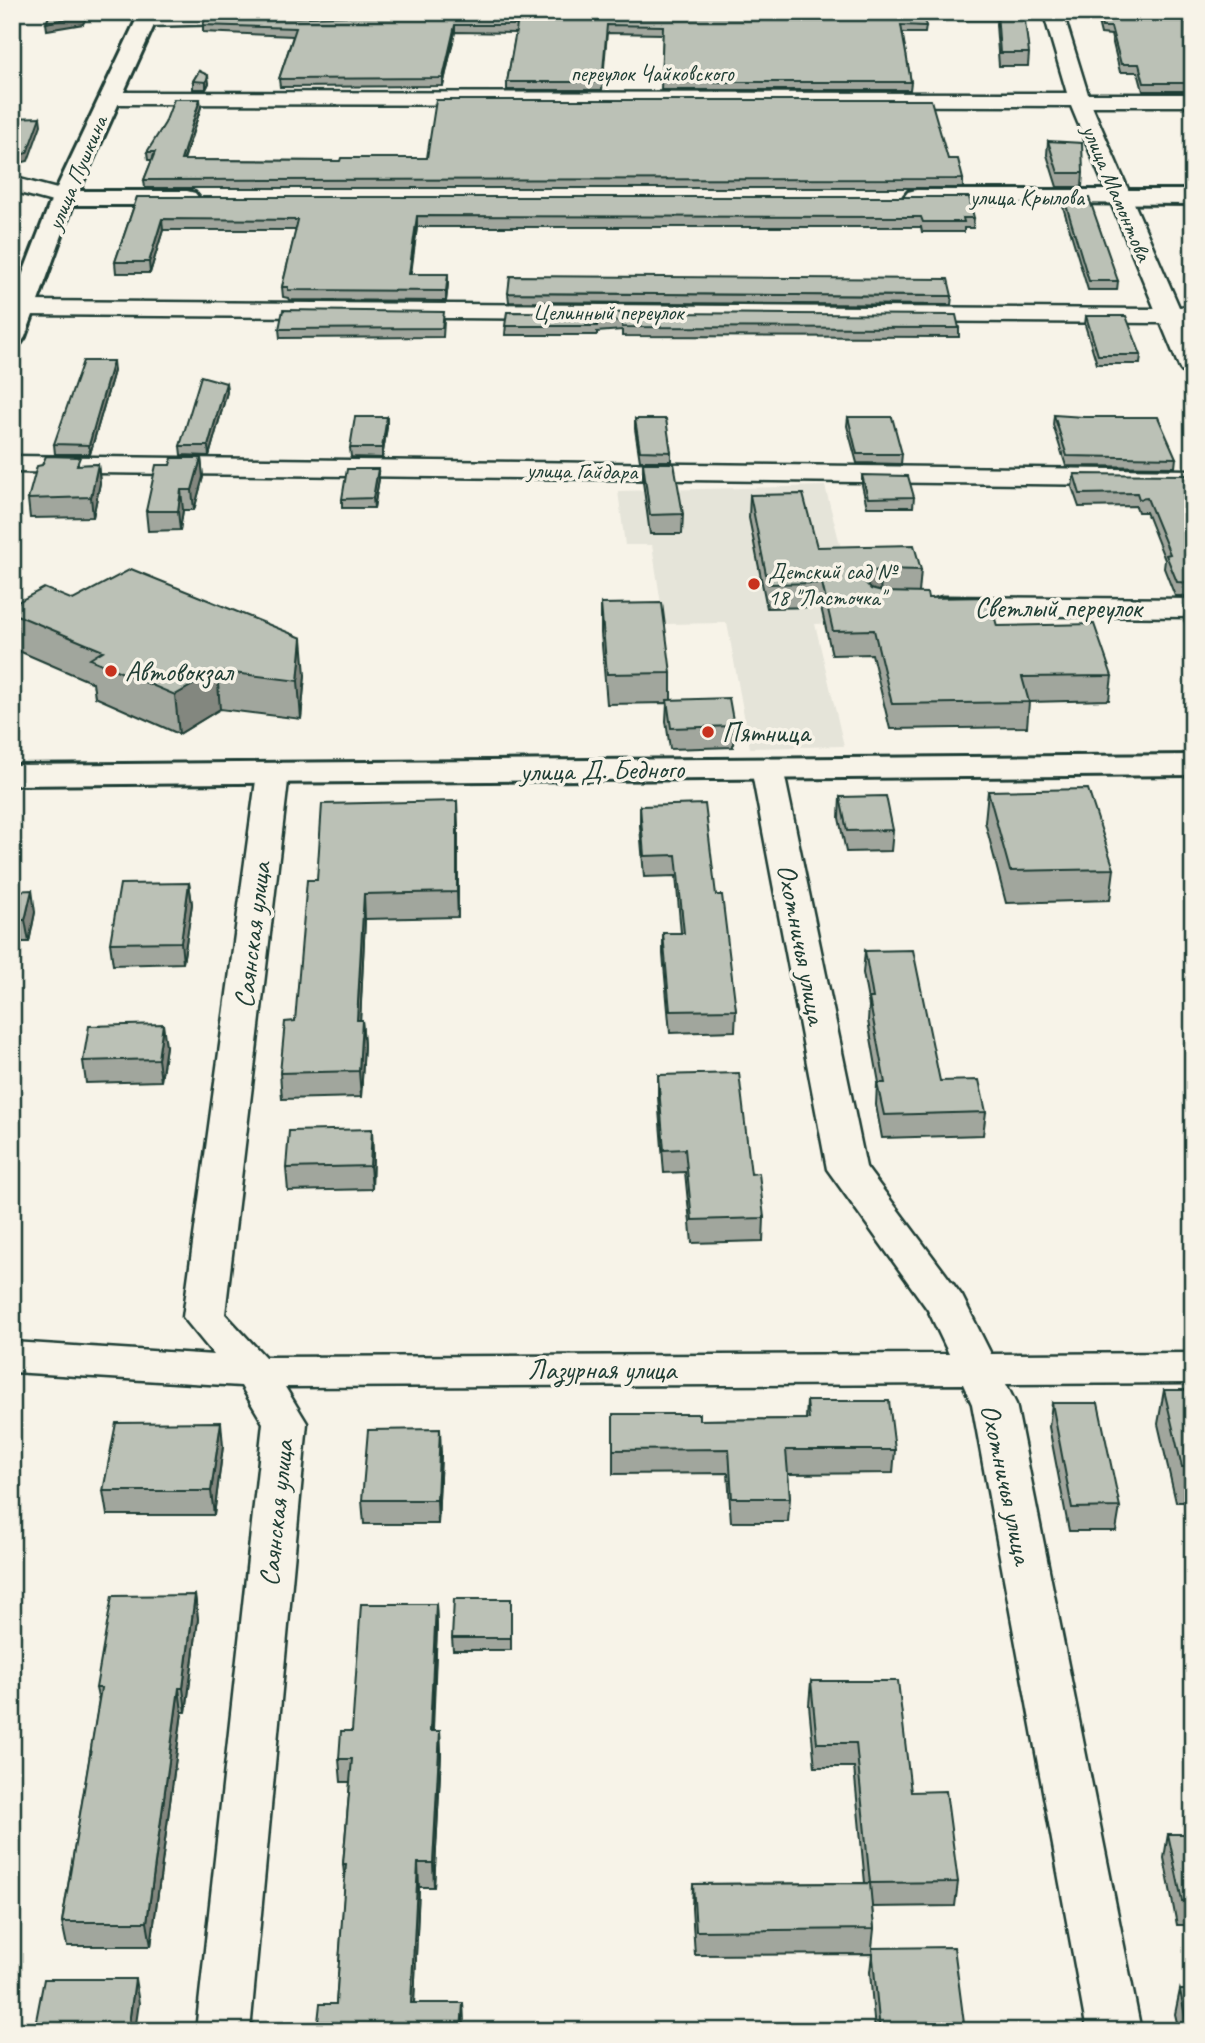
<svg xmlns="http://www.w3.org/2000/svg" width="1205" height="2043" font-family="Caveat,sans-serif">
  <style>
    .built { fill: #e5e4d9 }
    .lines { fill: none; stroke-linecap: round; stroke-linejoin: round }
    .street-casing { stroke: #1f3d34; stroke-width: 5 }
    .secondary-casing { stroke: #1f3d34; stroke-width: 6 }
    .street { fill: #f7f3e8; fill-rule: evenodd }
    .secondary { fill: #f7f3e8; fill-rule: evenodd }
    .wall { fill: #a1a69d; stroke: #1f3d34; stroke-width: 2 }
    .shaded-wall { fill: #83877f; stroke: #1f3d34; stroke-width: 2 }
    .building { fill: #bbc1b6; stroke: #1f3d34; stroke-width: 2 }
    .poi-dot { fill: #c8321e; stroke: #f7f3e8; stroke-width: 2.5 }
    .labels { text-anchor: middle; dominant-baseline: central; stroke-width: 7; stroke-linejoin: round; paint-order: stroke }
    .far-street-label { font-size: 23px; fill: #1f3d34; stroke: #f7f3e8 }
    .far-poi-label { font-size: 23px; fill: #1f3d34; stroke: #f7f3e8; text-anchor: start }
    .street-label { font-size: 28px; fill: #1f3d34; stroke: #f7f3e8 }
    .poi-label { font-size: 28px; fill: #1f3d34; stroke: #f7f3e8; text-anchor: start }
  </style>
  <rect width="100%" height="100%" fill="#f7f3e8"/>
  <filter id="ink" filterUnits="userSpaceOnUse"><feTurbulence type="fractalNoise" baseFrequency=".0143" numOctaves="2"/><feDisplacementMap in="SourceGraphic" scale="14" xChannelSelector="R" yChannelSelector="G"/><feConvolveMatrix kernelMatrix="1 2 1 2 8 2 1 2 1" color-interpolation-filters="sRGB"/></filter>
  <g filter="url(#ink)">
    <polygon class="built" points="825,486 860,622 815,624 844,746 750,748 727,623 664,624 652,545 625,545 618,491"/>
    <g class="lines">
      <g class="street-casing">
        <g id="street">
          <polygon points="227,12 499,12 489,18 146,26 136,20 146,14"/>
          <polygon points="776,12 1193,12 1193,19 1065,19 1088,94 1193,94 1193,106 1092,106 1179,307 1193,306 1193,320 1185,321 1193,339 1193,377 1184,374 1180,369 1161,323 24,315 15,313 12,309 15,303 24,301 1155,309 1071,106 110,104 103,102 100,98 103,94 110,92 1067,93 1045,18 786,18"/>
          <polygon points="12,177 72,193 75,198 72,203 64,205 12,191"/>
          <polygon points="12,456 1193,470 1193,486 12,472"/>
          <polygon points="942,597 1193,599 1193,617 942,615 932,612 927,606 932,600"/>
          <polygon points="767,758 778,761 783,768 866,1167 962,1296 991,1354 1193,1353 1193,1383 1006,1384 1016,1404 1141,2031 1087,2031 972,1404 963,1384 285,1387 307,1423 250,2031 196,2031 263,1423 241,1386 12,1372 12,1342 214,1355 183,1317 257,773 262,766 273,763 284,766 289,773 225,1314 265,1357 949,1354 928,1310 827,1169 751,768 756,761"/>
        </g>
      </g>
      <g class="secondary-casing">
        <g id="secondary">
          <polygon points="140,12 160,12 79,191 187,191 195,193 199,198 195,203 187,205 73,205 25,337 21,343 12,345 12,302 52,198"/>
          <polygon points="916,190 1193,190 1193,204 908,202 904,197 908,192"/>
          <polygon points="1193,755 1193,775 12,785 12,765"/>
        </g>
      </g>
      <use href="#street" class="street"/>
      <use href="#secondary" class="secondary"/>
    </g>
    <g class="wall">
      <polygon points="997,12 1029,53 1028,66 999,66 996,24"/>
      <polygon points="489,13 786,13 926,26 925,33 902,33 911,82 910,90 661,90 663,34 607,33 602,90 507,90 507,82 516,33 455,32 443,86 280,87 279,79 293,36 203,32 203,25"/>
      <polygon points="1098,14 1193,18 1193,91 1143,91 1138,72 1120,72 1111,35 1101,34 1098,22"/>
      <polygon points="199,71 209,83 206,89 193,89 193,81"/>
      <polygon points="201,107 184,160 340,161 948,159 963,179 963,188 145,188 144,180 152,160 148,160 147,152"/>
      <polygon points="1048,141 1083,173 1082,187 1057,187 1047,155"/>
      <polygon points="137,197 974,218 973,228 964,228 964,232 922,232 921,227 417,227 411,274 448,274 448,284 446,301 289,300 288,298 283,297 282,287 296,230 163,230 150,273 116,273 115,262"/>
      <polygon points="1064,198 1118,281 1117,290 1088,290 1063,207"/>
      <polygon points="508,293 952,296 951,305 509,302"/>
      <polygon points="507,312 959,328 959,337 622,336 622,330 597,332 597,335 505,335"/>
      <polygon points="1086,316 1141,355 1140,364 1097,364 1085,325"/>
      <polygon points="444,321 443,337 280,338 279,329"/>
      <polygon points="114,371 90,454 55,454 54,444"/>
      <polygon points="226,383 227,392 209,456 181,455 180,446"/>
      <polygon points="1054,415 1176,458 1175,467 1066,466 1053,425"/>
      <polygon points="387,417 387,427 382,458 351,457 350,448"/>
      <polygon points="848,417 902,454 901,464 857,463 847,426"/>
      <polygon points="635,419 671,452 671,461 640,461 635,429"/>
      <polygon points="201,458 203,477 194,510 183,510 180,530 148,531 146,511 170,465"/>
      <polygon points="643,463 683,514 682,534 650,534 643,482"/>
      <polygon points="98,464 100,483 93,517 30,518 28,499 81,465"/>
      <polygon points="1074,474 1193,490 1193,511 1191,511 1193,515 1193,596 1175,596 1164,568 1165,560 1146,512 1138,512 1136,506 1079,507 1072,487"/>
      <polygon points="862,475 914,497 913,507 867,507 862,485"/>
      <polygon points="379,479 374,508 342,508 342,499"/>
      <polygon points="750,495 817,547 921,570 919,593 928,598 997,626 1112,676 1109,700 1029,702 1027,727 890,729 872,654 832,655 821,607 767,608 749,518"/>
      <polygon points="73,600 305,675 301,719 220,709 179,734 95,697 93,683 12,648 12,605"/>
      <polygon points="601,604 671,673 671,700 734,726 733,747 670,749 666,721 667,703 607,704 601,633"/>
      <polygon points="1193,605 1193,641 1184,620 1186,606"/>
      <polygon points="988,791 1114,869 1110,900 1006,903 985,822"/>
      <polygon points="840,797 893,830 891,851 846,852 839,818"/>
      <polygon points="457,801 458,917 365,919 360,1020 362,1020 364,1045 361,1097 282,1099 280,1073 295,1021 317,880"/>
      <polygon points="640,806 716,895 736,1010 735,1031 670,1033 663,954 663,933 681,933 676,876 644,877 640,826"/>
      <polygon points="189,883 192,904 183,963 113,965 110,943"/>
      <polygon points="12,891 35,912 29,942 12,942"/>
      <polygon points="865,951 940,1081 986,1112 983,1135 882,1138 876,1105 877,1083 879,1083 868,1021 869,1006 863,973"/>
      <polygon points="166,1046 161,1081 86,1083 83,1061"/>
      <polygon points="658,1075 751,1174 764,1218 763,1241 692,1243 685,1172 664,1173 658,1097"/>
      <polygon points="373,1152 372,1189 288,1191 286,1168"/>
      <polygon points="1164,1390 1193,1390 1193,1502 1176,1502 1158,1424"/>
      <polygon points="807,1401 895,1450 893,1473 788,1474 790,1498 788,1522 731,1522 728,1473 613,1474 613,1414 699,1420 806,1419"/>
      <polygon points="1052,1403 1120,1507 1116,1531 1069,1531 1049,1427"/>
      <polygon points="223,1446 214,1515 107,1515 103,1491"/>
      <polygon points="441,1453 438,1524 364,1524 362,1500"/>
      <polygon points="195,1595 198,1619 186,1712 182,1712 151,1946 67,1946 62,1922 99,1702 96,1688"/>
      <polygon points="511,1599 511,1650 453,1650 452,1638"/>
      <polygon points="436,1604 437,1627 433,1731 440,1731 441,1754 434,1887 419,1887 414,2003 463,2003 464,2031 317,2031 336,2004 345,1884 343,1864 350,1782 341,1782 339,1759 352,1731"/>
      <polygon points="811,1681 911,1792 958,1882 955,1906 872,1907 874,1929 872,1948 965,2031 875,2031 870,1972 872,1954 695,1955 692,1908 693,1884 865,1883 854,1767 815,1767 809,1705"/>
      <polygon points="1168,1834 1193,1834 1193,1925 1177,1925 1164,1858"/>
      <polygon points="1180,1990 1193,2031 1179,2031 1175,2014"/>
    </g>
    <g class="shaded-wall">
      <polygon points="85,12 89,12 83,24 47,30 46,23"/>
      <polygon points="455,25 455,32 443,86 443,78"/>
      <polygon points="208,75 209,83 206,89 206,82"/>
      <polygon points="200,99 201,107 181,168 181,160"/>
      <polygon points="40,117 41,125 28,161 12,165 12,157"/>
      <polygon points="417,216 417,227 409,284 409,274"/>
      <polygon points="162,219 163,230 150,273 149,262"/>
      <polygon points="448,274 448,284 446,301 446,291"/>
      <polygon points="113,361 114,371 90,454 89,445"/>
      <polygon points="226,383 227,392 209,456 208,446"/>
      <polygon points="387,417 387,427 382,458 382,448"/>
      <polygon points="201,458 203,477 194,510 192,490"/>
      <polygon points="98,464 100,483 93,517 91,497"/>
      <polygon points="378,469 379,479 374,508 373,498"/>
      <polygon points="181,490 183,510 180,530 178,511"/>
      <polygon points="882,569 880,593 862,605 864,581 871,572"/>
      <polygon points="302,638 305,675 301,719 298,681"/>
      <polygon points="217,671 220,709 179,734 175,695"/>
      <polygon points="457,801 458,825 458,917 457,892"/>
      <polygon points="189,883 192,904 183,963 181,942"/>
      <polygon points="32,890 35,912 29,942 25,920"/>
      <polygon points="364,894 365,919 359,1045 357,1020"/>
      <polygon points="362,1020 364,1045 361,1097 359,1071"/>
      <polygon points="163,1024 166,1046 161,1081 158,1059"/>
      <polygon points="372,1129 373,1152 372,1189 370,1166"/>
      <polygon points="221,1422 223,1446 214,1515 211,1491"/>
      <polygon points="440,1429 441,1453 438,1524 437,1500"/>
      <polygon points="195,1595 198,1619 186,1712 183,1688"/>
      <polygon points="436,1604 437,1627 431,1754 430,1731"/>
      <polygon points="179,1688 182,1712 151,1946 147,1922"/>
      <polygon points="440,1731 441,1754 434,1887 433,1863"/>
      <polygon points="418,1863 419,1887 413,2026 411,2003"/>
      <polygon points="135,1979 139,2003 135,2031 128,2031"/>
      <polygon points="463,2003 464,2031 461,2031"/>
    </g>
    <g class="building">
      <polygon points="51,12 85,12 82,16 46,23"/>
      <polygon points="490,12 923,13 926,26 901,25 911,82 661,82 663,26 607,25 602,82 507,82 517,25 455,25 443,78 279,79 296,28 203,25 205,20"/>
      <polygon points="997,12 1024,13 1029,53 1000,53"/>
      <polygon points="1098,14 1193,18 1193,83 1144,83 1139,64 1121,64 1111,27 1102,27"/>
      <polygon points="199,71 208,75 206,82 193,81"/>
      <polygon points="174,99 200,99 181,160 340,161 341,158 427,158 436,100 931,100 948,159 958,159 963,179 144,180 155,152 147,152 165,123"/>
      <polygon points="40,117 27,153 12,157 12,118"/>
      <polygon points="1048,141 1082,143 1083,173 1058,173"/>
      <polygon points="137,197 969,197 974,218 963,218 964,222 923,222 921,217 417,216 409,274 448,274 446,291 288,290 288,287 282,287 298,220 162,219 149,262 115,262"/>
      <polygon points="1064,198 1089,198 1118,281 1089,281"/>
      <polygon points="510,276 948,279 952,296 508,293"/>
      <polygon points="283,310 444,312 442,328 279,329"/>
      <polygon points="507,312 956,315 959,328 622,327 622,321 597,323 597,326 505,326"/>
      <polygon points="1086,316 1126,316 1141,355 1098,355"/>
      <polygon points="83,361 113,361 89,445 54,444"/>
      <polygon points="201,376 226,383 208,446 180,446"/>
      <polygon points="1054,415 1084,417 1158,417 1176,458 1067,456"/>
      <polygon points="355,417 387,417 382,448 350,448"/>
      <polygon points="848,417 892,417 902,454 857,454"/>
      <polygon points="635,419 666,419 671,452 640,451"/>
      <polygon points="46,456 80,457 77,465 98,464 91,497 28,499 37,466 42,465"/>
      <polygon points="172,458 201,458 192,490 181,490 178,511 146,511 156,465 170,465"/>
      <polygon points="643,463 674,463 683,514 650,515"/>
      <polygon points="347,469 378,469 373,498 342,499"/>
      <polygon points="1074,474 1186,475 1193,490 1193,498 1185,498 1193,515 1193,583 1177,582 1166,555 1170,554 1147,498 1139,499 1137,493 1080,494"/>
      <polygon points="862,475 908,476 914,497 868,498"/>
      <polygon points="803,494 817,547 914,545 921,570 882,569 871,572 864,581 871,589 882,592 927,593 928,598 989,597 997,626 1094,624 1112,676 1022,677 1029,702 892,704 874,630 833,631 822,583 768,584 750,495"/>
      <polygon points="131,569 302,638 298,681 217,671 175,695 90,659 103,651 12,613 12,605 44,588 73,600"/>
      <polygon points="662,603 671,673 607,674 601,604"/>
      <polygon points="1193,605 1193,622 1186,606"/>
      <polygon points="729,698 734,726 671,728 667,700"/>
      <polygon points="1088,789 1114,869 1010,871 988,791"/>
      <polygon points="886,796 893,830 847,831 840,797"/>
      <polygon points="457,801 457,892 364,894 357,1020 362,1020 359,1071 280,1073 285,1022 295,1021 307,880 317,880 322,804"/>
      <polygon points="705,804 716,895 722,895 736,1010 670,1011 663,933 684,933 676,855 644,856 640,806"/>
      <polygon points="189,883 181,942 110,943 120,884"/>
      <polygon points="32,890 25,920 12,920 12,891"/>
      <polygon points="913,950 940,1081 979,1080 986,1112 884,1115 877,1083 885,1083 869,998 873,998 865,951"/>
      <polygon points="163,1024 158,1059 83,1061 89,1026"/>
      <polygon points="739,1073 751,1174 759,1173 764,1218 692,1220 685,1149 664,1150 658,1075"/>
      <polygon points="372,1129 370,1166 286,1168 289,1131"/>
      <polygon points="1164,1390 1193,1390 1193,1467 1182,1467"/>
      <polygon points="807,1401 889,1401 895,1450 786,1450 790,1498 732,1498 729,1449 613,1450 613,1414 699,1414 699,1420 809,1419"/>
      <polygon points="1052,1403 1098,1403 1120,1507 1072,1508"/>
      <polygon points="221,1422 211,1491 103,1491 116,1423"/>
      <polygon points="440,1429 437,1500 362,1500 368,1430"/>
      <polygon points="195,1595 183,1688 179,1688 147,1922 62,1922 101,1688 96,1688 112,1596"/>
      <polygon points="454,1599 511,1599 511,1638 452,1638"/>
      <polygon points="361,1604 436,1604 430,1731 440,1731 433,1863 418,1863 411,2003 463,2003 461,2031 317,2031 320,2004 336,2004 346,1864 343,1864 352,1759 339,1759 341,1731 352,1731"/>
      <polygon points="811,1681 898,1681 911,1792 946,1791 958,1882 870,1883 856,1743 817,1743"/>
      <polygon points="1168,1834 1193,1834 1193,1901 1182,1901"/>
      <polygon points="870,1883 874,1929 696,1931 693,1884"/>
      <polygon points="954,1947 965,2031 880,2031 872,1948"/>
      <polygon points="44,1979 135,1979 128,2031 34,2031"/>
      <polygon points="1180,1990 1193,1990 1193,2031 1188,2031"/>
    </g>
  </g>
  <g class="poi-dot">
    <circle cx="754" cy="584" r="7"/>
    <circle cx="111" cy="671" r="7"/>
    <circle cx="708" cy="732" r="7"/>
  </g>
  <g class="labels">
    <g class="far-street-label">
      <text x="652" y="73">переулок Чайковского</text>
      <text transform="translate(77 173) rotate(-67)">улица Пушкина</text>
      <text transform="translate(1117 193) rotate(67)">улица Мамонтова</text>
      <text x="1027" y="197">улица Крылова</text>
      <text x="608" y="312">Целинный переулок</text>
      <text transform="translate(582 471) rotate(1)">улица Гайдара</text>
    </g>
    <g class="far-poi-label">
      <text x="768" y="571">Детский сад №<tspan x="768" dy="26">18 "Ласточка"</tspan></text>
    </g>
    <g class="street-label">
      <text x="1058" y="607">Светлый переулок</text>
      <text transform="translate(602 770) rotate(-1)">улица Д. Бедного</text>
      <text transform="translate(252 935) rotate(-83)">Саянская улица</text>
      <text transform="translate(802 944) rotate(79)">Охотничья улица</text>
      <text x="602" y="1369">Лазурная улица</text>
      <text transform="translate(1007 1484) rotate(78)">Охотничья улица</text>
      <text transform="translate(276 1513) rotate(-84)">Саянская улица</text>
    </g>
    <g class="poi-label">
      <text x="125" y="671">Автовокзал</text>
      <text x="722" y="732">Пятница</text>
    </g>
  </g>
  <rect width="1205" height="2043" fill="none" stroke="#f7f3e8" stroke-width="42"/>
  <rect x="21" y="21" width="1163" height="2001" fill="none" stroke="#1f3d34" stroke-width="2.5" filter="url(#ink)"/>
</svg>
